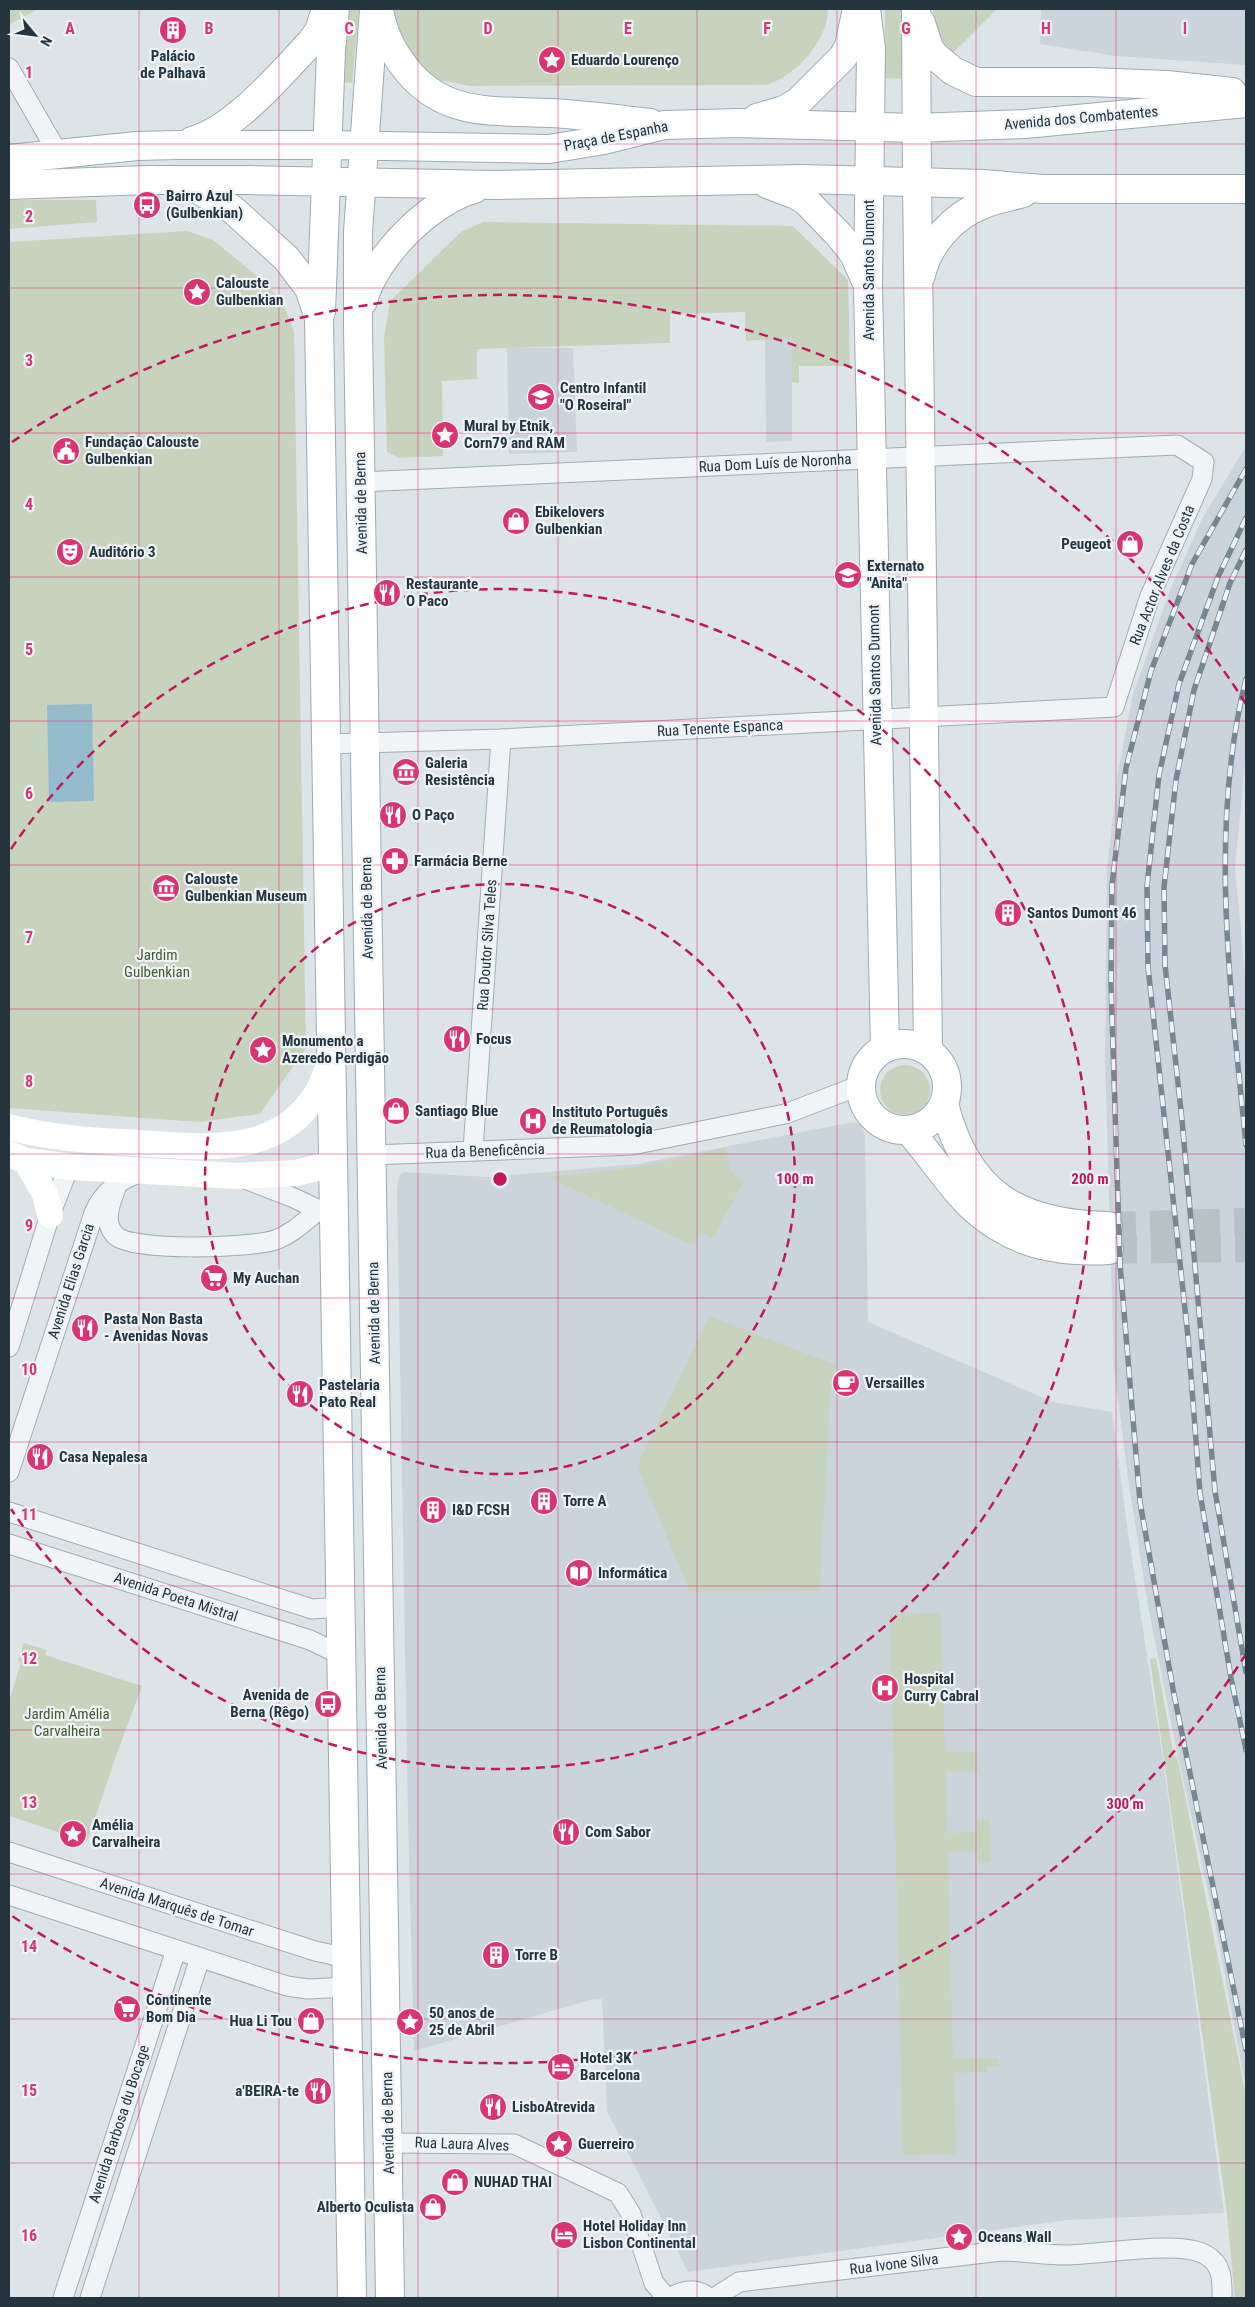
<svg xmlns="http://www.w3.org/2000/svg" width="1255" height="2307" font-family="'Roboto Condensed',sans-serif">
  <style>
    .built { fill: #cbd4db }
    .green { fill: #c8d3bd }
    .water { fill: #94bccc }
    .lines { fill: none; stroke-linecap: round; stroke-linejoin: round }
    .primary-tunnel { stroke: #b8c1c6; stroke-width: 28; stroke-dasharray: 28 14; stroke-linecap: butt }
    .street-casing { stroke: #a2acb2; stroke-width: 21 }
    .primary-casing { stroke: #9babb5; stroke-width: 30 }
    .street { stroke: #f0f4f6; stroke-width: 19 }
    .secondary { stroke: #fff; stroke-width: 26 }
    .primary { stroke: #fff; stroke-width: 28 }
    .rail-casing { stroke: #758793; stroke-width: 5.5 }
    .rail { stroke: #edf3f6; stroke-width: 4; stroke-dasharray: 11; stroke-linecap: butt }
    .grid { fill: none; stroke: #da3572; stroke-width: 1; stroke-opacity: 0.55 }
    .ring { fill: none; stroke: #c2185b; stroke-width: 2.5; stroke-dasharray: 9 6 }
    .labels { text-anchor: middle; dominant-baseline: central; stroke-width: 4.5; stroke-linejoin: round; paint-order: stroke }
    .poi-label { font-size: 15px; font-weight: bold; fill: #253540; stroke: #edf3f6; text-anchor: start }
    .street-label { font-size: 15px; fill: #253540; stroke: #edf3f6 }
    .park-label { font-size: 15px; fill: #435d31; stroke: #edf3f6 }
    .grid-label { font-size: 16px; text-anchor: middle; font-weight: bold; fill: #da3572; stroke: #edf3f6; stroke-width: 4.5; stroke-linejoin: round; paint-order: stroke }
    .centre { fill: #c2185b; stroke: #edf3f6; stroke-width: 2.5 }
    .ring-label { font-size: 15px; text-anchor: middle; font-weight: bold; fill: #c2185b; stroke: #edf3f6; stroke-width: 4.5; stroke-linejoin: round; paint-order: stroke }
  </style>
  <rect width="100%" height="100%" fill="#dde4e8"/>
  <g class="built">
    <polygon points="1041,9 1246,9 1246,65 1116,56 1040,44"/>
    <polygon points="792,338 792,441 766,442 765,339"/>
    <polygon points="507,348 573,348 577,452 509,454"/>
    <polygon points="1246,446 1246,752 1235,868 1246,985 1246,2089 1215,1923 1176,1747 1148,1606 1128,1478 1114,1368 1105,1058 1107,869 1118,772 1133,694 1171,588 1203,517"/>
    <polygon points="853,1122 860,1124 865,1134 868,1322 1053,1402 1112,1412 1127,1526 1162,1753 1224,2213 1068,2220 688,2272 607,2111 602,1999 590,2000 414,2051 408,1819 397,1191 399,1176 403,1172 489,1177 637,1164"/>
  </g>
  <g class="green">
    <polygon points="9,9 38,9 9,25"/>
    <polygon points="349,9 359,9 352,83 342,82"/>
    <path d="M389 9H828C828 41 796 76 766 85L470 86C460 85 442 78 435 82L405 53Z"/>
    <polygon points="885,9 906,9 907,79 885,78"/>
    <path d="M933 9H997L953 53C939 40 934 27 933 9Z"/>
    <polygon points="9,200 96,200 97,222 9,229"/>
    <polygon points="483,222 793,226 848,280 850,366 799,366 799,383 792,382 792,338 746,341 745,312 670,314 670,343 477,349 477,379 442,381 443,456 399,458 387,452 384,339 390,301 461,232"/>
    <polygon points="187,231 213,240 257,276 282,301 294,331 306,1048 260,1114 198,1122 9,1108 9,242"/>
    <circle cx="905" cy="1090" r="25"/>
    <polygon points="726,1148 730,1172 744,1181 713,1238 700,1232 694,1246 548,1177 638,1167"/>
    <polygon points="709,1316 836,1365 830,1394 820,1591 690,1592 637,1466"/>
    <polygon points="941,1613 945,1752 977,1752 978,1771 946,1772 947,1833 977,1832 977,1820 990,1819 991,1863 978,1863 978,1851 948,1852 953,2059 998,2058 998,2066 987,2066 987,2072 954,2073 956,2154 903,2155 892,1697 888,1697 887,1673 891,1672 889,1614"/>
    <polygon points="24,1643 47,1650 45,1655 142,1686 116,1756 87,1842 9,1816 9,1702 21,1662 18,1661"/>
    <polygon points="1156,1658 1174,1756 1177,1756 1246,2096 1246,2298 1235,2298 1227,2214 1150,1659"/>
  </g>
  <polygon class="water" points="92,704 94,801 49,802 47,705"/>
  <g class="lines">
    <g class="primary-tunnel">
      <polyline points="1108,1226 1246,1222"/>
      <polyline points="1109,1250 1246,1248"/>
    </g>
    <g class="street-casing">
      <g id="street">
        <polyline points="9,68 59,155"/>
        <polyline points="326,744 501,739 1114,707 1150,596 1202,479 1204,462 1177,445 360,482"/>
        <polyline points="473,1150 501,739"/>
        <polyline points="372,1155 632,1145 785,1114 861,1085"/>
        <polyline points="245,1179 294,1198 319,1210 328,1210"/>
        <path d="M116 1188C111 1202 102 1221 115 1235 130 1252 252 1248 275 1240 292 1234 305 1221 319 1210"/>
        <polyline points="9,1347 50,1215 65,1177 71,1167"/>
        <path d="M9 1472 94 1213C103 1192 118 1180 140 1173"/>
        <polyline points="9,1512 312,1609 341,1607"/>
        <polyline points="9,1544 310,1640 341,1655"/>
        <polyline points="9,1852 315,1951 347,1958"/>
        <polyline points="9,1895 287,1986 308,1989 347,1987"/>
        <polyline points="388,2143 514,2144 618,2193 631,2214 654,2283 667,2298"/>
        <polyline points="63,2298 176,1950"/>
        <polyline points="90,2298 200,1958"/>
        <path d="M670 2298C683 2289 697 2288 709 2298"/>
        <path d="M714 2298 739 2282 1001 2251C1022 2251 1044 2255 1066 2255 1099 2255 1181 2239 1206 2255 1223 2265 1222 2280 1222 2298"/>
      </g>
    </g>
    <g class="primary-casing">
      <g id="primary">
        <polyline points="374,9 358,232 358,328 390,2298"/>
        <polyline points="866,9 871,49 868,287 885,1048"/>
        <polyline points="916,9 917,182 928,1051"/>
        <path d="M379 10C383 32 390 47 403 65 442 118 492 110 551 113 585 115 617 119 650 123"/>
        <polyline points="921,23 929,48 934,55 953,71 976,82 1090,82 1167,85 1232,92"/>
        <polyline points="757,118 784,110 798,102 843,57 849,46 857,9"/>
        <path d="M192 141C234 130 281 74 311 42L319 31 326 9"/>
        <polyline points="9,159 137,146 177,145 328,145 549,149 604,140 664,125 738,123 916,128 1025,124 1246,103"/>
        <polyline points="172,180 195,188 232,209 286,258 309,288 319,318 352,2298"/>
        <polyline points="767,184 796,195 806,201 839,235 854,254 866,281"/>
        <polyline points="9,185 148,180 247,180 495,185 803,179 984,184 1042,189 1246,189"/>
        <path d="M921 275C928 244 953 216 982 205 995 199 1010 197 1023 193"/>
        <path d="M363 301C374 257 430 201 474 189"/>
        <polyline points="321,312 331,51 335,9"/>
        <circle cx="904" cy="1087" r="43"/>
        <path d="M944 1104C967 1195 1019 1224 1108 1226"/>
        <path d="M909 1131C931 1155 948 1184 972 1207 1012 1244 1057 1253 1109 1250"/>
      </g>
    </g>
    <use href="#street" class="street"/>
    <g class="secondary">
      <path d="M9 1127C50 1138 94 1141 137 1143 202 1147 278 1158 317 1093 324 1082 327 1069 331 1057"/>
      <polyline points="9,1154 26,1161 71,1167 237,1176 296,1173 333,1164"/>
      <polyline points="26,1161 45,1194 50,1215"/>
    </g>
    <use href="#primary" class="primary"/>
    <g class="rail-casing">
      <g id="rail">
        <polyline points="1246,469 1192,564 1151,671 1126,768 1112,885 1111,984 1120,1264 1140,1502 1173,1689 1246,2050"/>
        <polyline points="1246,518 1218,577 1179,684 1159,775 1147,886 1148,967 1188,1337 1200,1493 1231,1678 1246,1750"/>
        <polyline points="1246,550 1230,583 1194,690 1176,780 1164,887 1165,965 1182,1120 1215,1491 1246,1672"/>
        <path d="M1246 679C1208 831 1231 991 1246 1145"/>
      </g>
    </g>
    <use href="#rail" class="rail"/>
  </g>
  <path class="grid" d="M139 9V2298M279 9V2298M418 9V2298M558 9V2298M697 9V2298M837 9V2298M976 9V2298M1116 9V2298M9 144H1246M9 288H1246M9 433H1246M9 577H1246M9 721H1246M9 865H1246M9 1009H1246M9 1154H1246M9 1298H1246M9 1442H1246M9 1586H1246M9 1730H1246M9 1874H1246M9 2019H1246M9 2163H1246"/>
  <g class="ring">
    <circle cx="500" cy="1179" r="295"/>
    <path d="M11 849A590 590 0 1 1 11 1509"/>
    <path d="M1246 1654A884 884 0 0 1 12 1916M12 442A884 884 0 0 1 1246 704"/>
  </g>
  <defs>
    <g id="building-disc" transform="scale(1.4375)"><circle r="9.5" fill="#da3572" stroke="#edf3f6"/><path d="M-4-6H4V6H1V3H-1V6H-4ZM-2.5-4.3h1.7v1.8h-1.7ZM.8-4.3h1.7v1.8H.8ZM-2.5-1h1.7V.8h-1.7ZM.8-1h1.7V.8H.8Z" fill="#fff"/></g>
    <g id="sight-disc" transform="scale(1.4375)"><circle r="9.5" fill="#da3572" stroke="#edf3f6"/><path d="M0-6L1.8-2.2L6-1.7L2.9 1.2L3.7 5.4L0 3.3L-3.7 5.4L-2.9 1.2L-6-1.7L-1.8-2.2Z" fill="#fff"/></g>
    <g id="bus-disc" transform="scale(1.4375)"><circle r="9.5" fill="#da3572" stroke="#edf3f6"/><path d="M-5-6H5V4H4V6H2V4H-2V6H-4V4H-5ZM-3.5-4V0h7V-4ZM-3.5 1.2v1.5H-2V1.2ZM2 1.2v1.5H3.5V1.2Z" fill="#fff"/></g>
    <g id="school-disc" transform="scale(1.4375)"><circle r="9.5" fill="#da3572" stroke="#edf3f6"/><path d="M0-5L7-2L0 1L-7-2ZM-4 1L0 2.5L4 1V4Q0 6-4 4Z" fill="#fff"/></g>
    <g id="civic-disc" transform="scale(1.4375)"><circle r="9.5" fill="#da3572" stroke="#edf3f6"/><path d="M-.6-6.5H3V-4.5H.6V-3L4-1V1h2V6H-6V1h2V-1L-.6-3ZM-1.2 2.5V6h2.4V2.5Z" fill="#fff"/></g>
    <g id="shop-disc" transform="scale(1.4375)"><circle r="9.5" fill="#da3572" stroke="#edf3f6"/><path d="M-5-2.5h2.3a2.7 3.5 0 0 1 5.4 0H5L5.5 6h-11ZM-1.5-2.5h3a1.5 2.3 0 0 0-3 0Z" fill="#fff"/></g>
    <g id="theatre-disc" transform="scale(1.4375)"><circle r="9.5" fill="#da3572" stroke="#edf3f6"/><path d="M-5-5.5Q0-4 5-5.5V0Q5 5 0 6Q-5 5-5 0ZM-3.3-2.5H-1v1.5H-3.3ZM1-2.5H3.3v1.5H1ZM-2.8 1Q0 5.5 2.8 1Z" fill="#fff"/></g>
    <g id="restaurant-disc" transform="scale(1.4375)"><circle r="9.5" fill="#da3572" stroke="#edf3f6"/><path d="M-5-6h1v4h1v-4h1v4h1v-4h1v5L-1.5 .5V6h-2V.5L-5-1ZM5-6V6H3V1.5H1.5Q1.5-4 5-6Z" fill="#fff"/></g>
    <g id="museum-disc" transform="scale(1.4375)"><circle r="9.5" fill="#da3572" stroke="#edf3f6"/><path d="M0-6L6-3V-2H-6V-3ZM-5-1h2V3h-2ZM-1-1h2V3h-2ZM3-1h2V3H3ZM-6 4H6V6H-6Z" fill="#fff"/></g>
    <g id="pharmacy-disc" transform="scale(1.4375)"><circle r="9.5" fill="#da3572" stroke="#edf3f6"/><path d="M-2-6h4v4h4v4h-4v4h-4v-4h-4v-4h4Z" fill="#fff"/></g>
    <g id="hospital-disc" transform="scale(1.4375)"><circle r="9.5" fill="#da3572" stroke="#edf3f6"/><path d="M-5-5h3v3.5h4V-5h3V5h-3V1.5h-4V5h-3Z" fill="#fff"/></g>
    <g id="supermarket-disc" transform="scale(1.4375)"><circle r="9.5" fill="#da3572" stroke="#edf3f6"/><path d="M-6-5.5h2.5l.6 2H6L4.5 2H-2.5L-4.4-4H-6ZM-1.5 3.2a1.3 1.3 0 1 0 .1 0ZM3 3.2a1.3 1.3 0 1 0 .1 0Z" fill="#fff"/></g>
    <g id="cafe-disc" transform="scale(1.4375)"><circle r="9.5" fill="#da3572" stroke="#edf3f6"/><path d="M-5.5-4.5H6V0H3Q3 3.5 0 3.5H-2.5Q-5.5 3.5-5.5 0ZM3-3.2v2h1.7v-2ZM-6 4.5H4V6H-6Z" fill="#fff"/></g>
    <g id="library-disc" transform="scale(1.4375)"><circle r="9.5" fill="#da3572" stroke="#edf3f6"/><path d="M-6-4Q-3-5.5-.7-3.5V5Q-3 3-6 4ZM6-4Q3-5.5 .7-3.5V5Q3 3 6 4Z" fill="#fff"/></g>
    <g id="hotel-disc" transform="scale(1.4375)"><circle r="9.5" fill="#da3572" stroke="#edf3f6"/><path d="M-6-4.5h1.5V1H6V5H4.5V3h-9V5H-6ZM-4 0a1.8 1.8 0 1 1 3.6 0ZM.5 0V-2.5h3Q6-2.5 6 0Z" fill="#fff"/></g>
  </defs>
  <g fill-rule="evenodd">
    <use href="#building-disc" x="173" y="30"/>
    <use href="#sight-disc" x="552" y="60"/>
    <use href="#bus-disc" x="147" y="205"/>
    <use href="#sight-disc" x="197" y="292"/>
    <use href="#school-disc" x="541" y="397"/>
    <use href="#sight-disc" x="445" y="435"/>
    <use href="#civic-disc" x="66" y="451"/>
    <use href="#shop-disc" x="516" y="521"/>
    <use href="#shop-disc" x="1130" y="544"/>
    <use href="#theatre-disc" x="70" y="552"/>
    <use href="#school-disc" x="848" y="575"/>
    <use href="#restaurant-disc" x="387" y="593"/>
    <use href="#museum-disc" x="406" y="772"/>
    <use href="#restaurant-disc" x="393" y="815"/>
    <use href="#pharmacy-disc" x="395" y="861"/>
    <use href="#museum-disc" x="166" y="888"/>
    <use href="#building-disc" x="1008" y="913"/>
    <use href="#restaurant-disc" x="457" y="1039"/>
    <use href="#sight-disc" x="263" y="1050"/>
    <use href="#shop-disc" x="396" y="1111"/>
    <use href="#hospital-disc" x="533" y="1121"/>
    <use href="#supermarket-disc" x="214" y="1278"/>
    <use href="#restaurant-disc" x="85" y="1328"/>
    <use href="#cafe-disc" x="846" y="1383"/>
    <use href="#restaurant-disc" x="300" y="1394"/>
    <use href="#restaurant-disc" x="40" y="1457"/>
    <use href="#building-disc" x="544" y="1501"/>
    <use href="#building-disc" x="433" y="1510"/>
    <use href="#library-disc" x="579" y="1573"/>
    <use href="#hospital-disc" x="885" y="1688"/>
    <use href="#bus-disc" x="328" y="1704"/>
    <use href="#restaurant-disc" x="566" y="1832"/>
    <use href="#sight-disc" x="73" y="1834"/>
    <use href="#building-disc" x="496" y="1955"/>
    <use href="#supermarket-disc" x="127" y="2009"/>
    <use href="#shop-disc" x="311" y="2021"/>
    <use href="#sight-disc" x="410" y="2022"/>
    <use href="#hotel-disc" x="561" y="2067"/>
    <use href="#restaurant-disc" x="318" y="2091"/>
    <use href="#restaurant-disc" x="493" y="2107"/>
    <use href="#sight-disc" x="559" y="2144"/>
    <use href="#shop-disc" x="455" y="2182"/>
    <use href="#shop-disc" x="433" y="2207"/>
    <use href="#hotel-disc" x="564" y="2235"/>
    <use href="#sight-disc" x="959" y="2237"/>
  </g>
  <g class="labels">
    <g class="poi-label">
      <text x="173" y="56" text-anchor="middle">Palácio<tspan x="173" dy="17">de Palhavã</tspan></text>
      <text x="571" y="60">Eduardo Lourenço</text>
      <text x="166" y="196">Bairro Azul<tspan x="166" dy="17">(Gulbenkian)</tspan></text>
      <text x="216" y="283">Calouste<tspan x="216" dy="17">Gulbenkian</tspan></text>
      <text x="560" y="388">Centro Infantil<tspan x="560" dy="17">"O Roseiral"</tspan></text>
      <text x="464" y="426">Mural by Etnik,<tspan x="464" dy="17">Corn79 and RAM</tspan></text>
      <text x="85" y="442">Fundação Calouste<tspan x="85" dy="17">Gulbenkian</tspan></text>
      <text x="535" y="512">Ebikelovers<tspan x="535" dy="17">Gulbenkian</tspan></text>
      <text x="1111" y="544" text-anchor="end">Peugeot</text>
      <text x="89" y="552">Auditório 3</text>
      <text x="867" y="566">Externato<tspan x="867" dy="17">"Anita"</tspan></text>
      <text x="406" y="584">Restaurante<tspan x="406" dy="17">O Paco</tspan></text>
      <text x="425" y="763">Galeria<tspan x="425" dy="17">Resistência</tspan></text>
      <text x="412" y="815">O Paço</text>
      <text x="414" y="861">Farmácia Berne</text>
      <text x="185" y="879">Calouste<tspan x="185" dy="17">Gulbenkian Museum</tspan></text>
      <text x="1027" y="913">Santos Dumont 46</text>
      <text x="476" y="1039">Focus</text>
      <text x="282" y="1041">Monumento a<tspan x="282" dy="17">Azeredo Perdigão</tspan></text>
      <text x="415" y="1111">Santiago Blue</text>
      <text x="552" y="1112">Instituto Português<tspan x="552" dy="17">de Reumatologia</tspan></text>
      <text x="233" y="1278">My Auchan</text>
      <text x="104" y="1319">Pasta Non Basta<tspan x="104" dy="17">- Avenidas Novas</tspan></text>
      <text x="865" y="1383">Versailles</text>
      <text x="319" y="1385">Pastelaria<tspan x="319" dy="17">Pato Real</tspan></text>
      <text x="59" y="1457">Casa Nepalesa</text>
      <text x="563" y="1501">Torre A</text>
      <text x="452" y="1510">I&amp;D FCSH</text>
      <text x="598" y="1573">Informática</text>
      <text x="904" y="1679">Hospital<tspan x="904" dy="17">Curry Cabral</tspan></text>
      <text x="309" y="1695" text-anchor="end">Avenida de<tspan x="309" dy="17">Berna (Rêgo)</tspan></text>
      <text x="92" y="1825">Amélia<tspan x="92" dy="17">Carvalheira</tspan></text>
      <text x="585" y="1832">Com Sabor</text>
      <text x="515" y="1955">Torre B</text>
      <text x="146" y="2000">Continente<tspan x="146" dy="17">Bom Dia</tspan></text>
      <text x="429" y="2013">50 anos de<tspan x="429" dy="17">25 de Abril</tspan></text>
      <text x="292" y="2021" text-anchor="end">Hua Li Tou</text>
      <text x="580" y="2058">Hotel 3K<tspan x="580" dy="17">Barcelona</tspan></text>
      <text x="299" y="2091" text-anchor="end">a'BEIRA-te</text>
      <text x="512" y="2107">LisboAtrevida</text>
      <text x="578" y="2144">Guerreiro</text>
      <text x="474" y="2182">NUHAD THAI</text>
      <text x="414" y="2207" text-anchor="end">Alberto Oculista</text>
      <text x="583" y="2226">Hotel Holiday Inn<tspan x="583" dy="17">Lisbon Continental</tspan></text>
      <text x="978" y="2237">Oceans Wall</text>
    </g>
    <g class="street-label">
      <text transform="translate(1081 118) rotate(-5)">Avenida dos Combatentes</text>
      <text transform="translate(616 136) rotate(-11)">Praça de Espanha</text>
      <text transform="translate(869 270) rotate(-90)">Avenida Santos Dumont</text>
      <text transform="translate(775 463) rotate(-3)">Rua Dom Luís de Noronha</text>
      <text transform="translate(361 503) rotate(-91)">Avenida de Berna</text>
      <text transform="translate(1162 575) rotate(-68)">Rua Actor Alves da Costa</text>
      <text transform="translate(875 675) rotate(-91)">Avenida Santos Dumont</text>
      <text transform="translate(720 728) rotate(-3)">Rua Tenente Espanca</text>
      <text transform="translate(367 908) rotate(-91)">Avenida de Berna</text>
      <text transform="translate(487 945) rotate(-86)">Rua Doutor Silva Teles</text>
      <text transform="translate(485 1151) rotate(-2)">Rua da Beneficência</text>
      <text transform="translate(71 1281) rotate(-72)">Avenida Elias Garcia</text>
      <text transform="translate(374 1313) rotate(-91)">Avenida de Berna</text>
      <text transform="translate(176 1597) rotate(18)">Avenida Poeta Mistral</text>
      <text transform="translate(381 1718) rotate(-91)">Avenida de Berna</text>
      <text transform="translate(177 1907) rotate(18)">Avenida Marquês de Tomar</text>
      <text transform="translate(388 2123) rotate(-91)">Avenida de Berna</text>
      <text transform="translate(119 2124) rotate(-72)">Avenida Barbosa du Bocage</text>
      <text transform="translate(462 2144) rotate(2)">Rua Laura Alves</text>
      <text transform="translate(894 2264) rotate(-7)">Rua Ivone Silva</text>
    </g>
    <g class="park-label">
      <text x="157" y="955">Jardim<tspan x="157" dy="17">Gulbenkian</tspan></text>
      <text x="67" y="1714">Jardim Amélia<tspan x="67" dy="17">Carvalheira</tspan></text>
    </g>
  </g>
  <g class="grid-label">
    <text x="70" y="34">A</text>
    <text x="209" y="34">B</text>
    <text x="349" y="34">C</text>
    <text x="488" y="34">D</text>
    <text x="628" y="34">E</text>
    <text x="767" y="34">F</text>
    <text x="906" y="34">G</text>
    <text x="1046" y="34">H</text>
    <text x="1185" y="34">I</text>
    <text x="29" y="78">1</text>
    <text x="29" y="222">2</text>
    <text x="29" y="366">3</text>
    <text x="29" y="510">4</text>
    <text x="29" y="655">5</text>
    <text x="29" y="799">6</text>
    <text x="29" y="943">7</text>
    <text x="29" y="1087">8</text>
    <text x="29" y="1231">9</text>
    <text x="29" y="1375">10</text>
    <text x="29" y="1520">11</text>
    <text x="29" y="1664">12</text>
    <text x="29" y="1808">13</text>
    <text x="29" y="1952">14</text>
    <text x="29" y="2096">15</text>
    <text x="29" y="2241">16</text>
  </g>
  <circle cx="500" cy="1179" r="8" class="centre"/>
  <g class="ring-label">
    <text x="795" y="1184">100 m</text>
    <text x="1090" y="1184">200 m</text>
    <text x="1125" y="1809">300 m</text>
  </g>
  <rect width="1255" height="2307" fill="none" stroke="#253540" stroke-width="20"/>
  <g transform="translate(35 35) rotate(119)" stroke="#edf3f6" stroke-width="4" paint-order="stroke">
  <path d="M0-4L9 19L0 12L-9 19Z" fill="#253540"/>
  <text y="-8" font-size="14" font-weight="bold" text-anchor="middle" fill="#253540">N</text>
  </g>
</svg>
